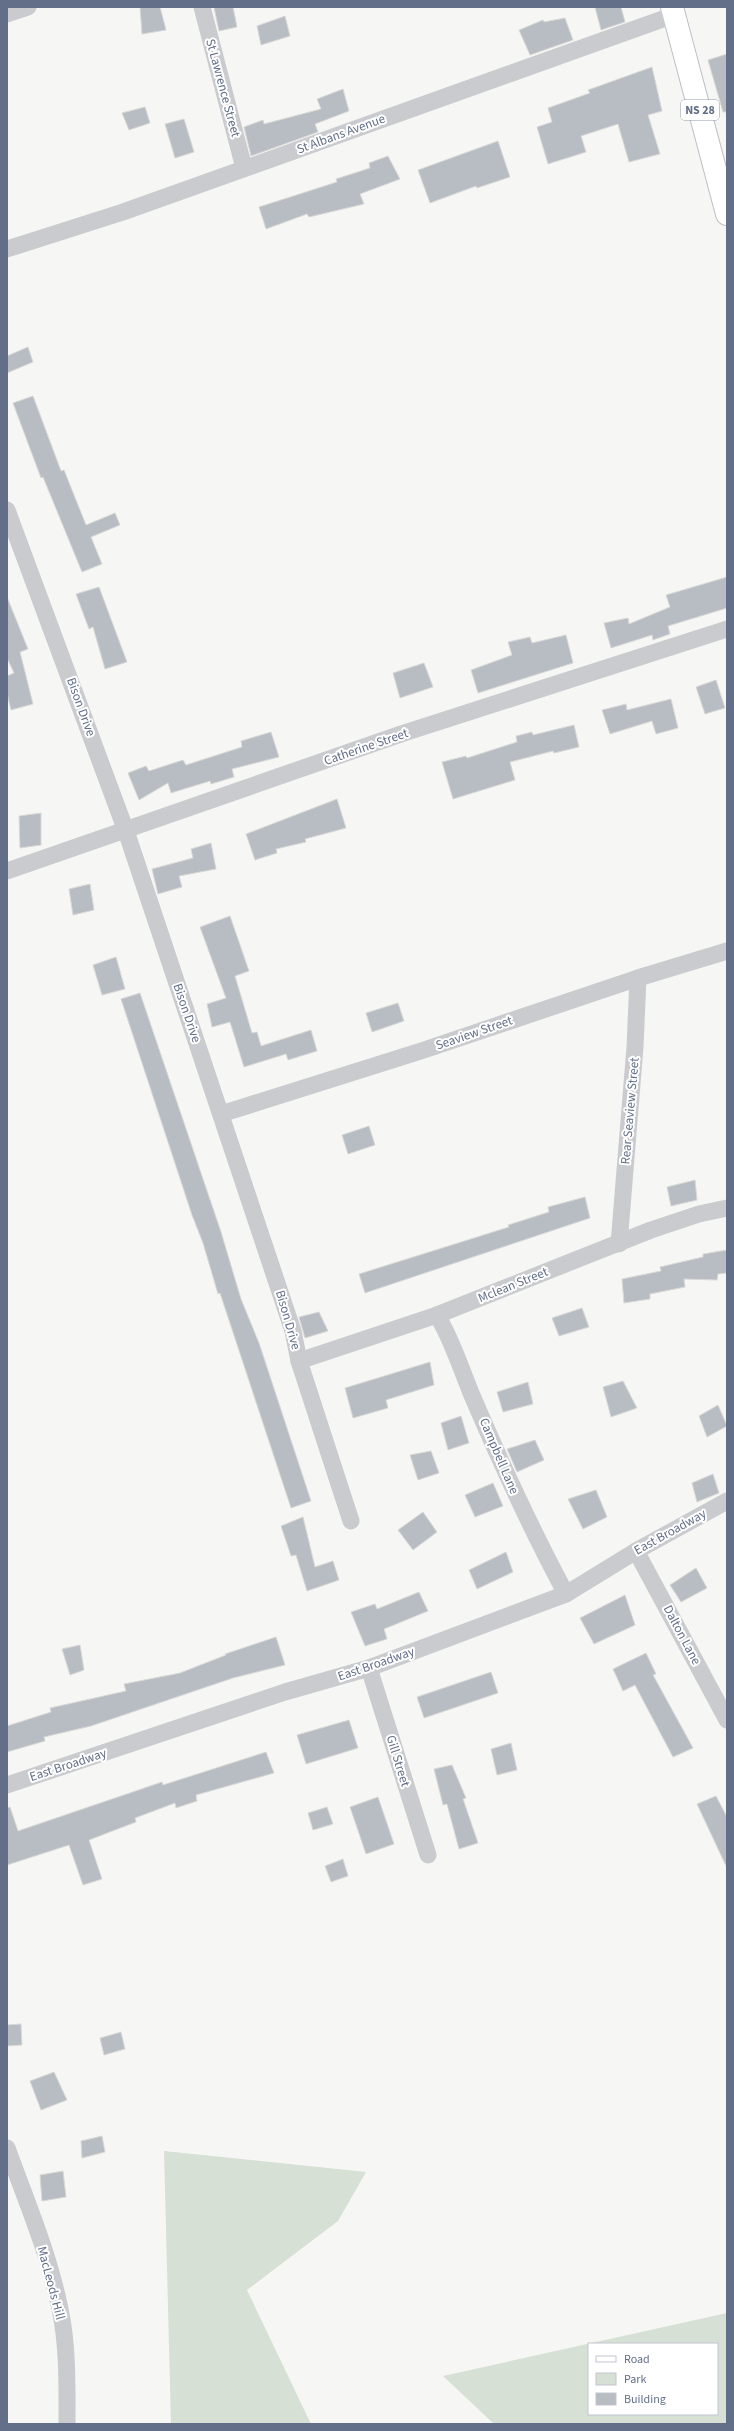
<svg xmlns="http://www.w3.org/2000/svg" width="734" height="2431" font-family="'Source Sans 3',sans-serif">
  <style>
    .green { fill: #d6e0d4; fill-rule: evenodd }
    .building { fill: #b8bdc4; stroke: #d8d9d6 }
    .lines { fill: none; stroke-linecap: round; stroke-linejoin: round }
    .primary-casing { stroke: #bdbfc4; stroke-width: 24 }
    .minor { stroke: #c9cbcf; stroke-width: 17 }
    .primary { stroke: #fff; stroke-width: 22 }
    .labels { text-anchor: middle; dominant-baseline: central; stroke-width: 4; stroke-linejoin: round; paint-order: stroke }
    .shield { fill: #fff; stroke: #929aac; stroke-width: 1 }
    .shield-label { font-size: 12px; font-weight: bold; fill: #636f88 }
    .street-label { font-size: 13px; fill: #636f88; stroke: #fff }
  </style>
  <rect width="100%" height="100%" fill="#f6f7f4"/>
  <g class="green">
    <polygon points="164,2151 366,2172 338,2221 247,2290 311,2424 171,2424"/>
    <path d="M727 2313V2424H494L443 2376ZM589 2344H717V2414H589Z"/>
  </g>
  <g class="building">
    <polygon points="140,7 160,7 166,30 142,34"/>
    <polygon points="214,7 233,7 237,27 219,31"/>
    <polygon points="595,7 621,7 625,22 601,30"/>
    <polygon points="285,16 290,36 261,45 257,26"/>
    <polygon points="565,18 573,40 530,55 519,30 543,20 544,22"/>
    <polygon points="727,54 727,112 723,112 708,60"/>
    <polygon points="652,67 662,111 648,115 660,154 629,162 618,124 581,136 586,152 548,164 537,127 552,122 548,108 590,93 588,90"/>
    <polygon points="343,89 349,111 315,124 318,132 251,156 244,127 263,120 264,124 321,109 317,99"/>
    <polygon points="145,107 150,123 129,130 122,113"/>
    <polygon points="184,119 194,152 175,158 165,124"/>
    <polygon points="498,141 510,177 477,188 476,186 430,203 418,170"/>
    <polygon points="388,156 400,179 360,194 364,204 309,217 307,214 266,229 259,207 337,182 336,179 370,168 369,163"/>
    <polygon points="28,347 33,362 7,373 7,356"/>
    <polygon points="33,396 61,471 64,470 86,525 115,513 120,525 91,537 102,564 82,572 43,477 41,478 13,403"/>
    <polygon points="727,577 727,608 668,626 670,634 653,640 652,635 611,648 604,623 628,618 629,624 670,607 666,595"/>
    <polygon points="99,587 127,662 105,669 93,627 89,629 76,594"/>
    <polygon points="7,597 28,649 20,652 33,704 11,710 7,693 7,676 14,673 7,658"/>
    <polygon points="566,635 573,663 478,693 471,670 512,655 508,642 530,637 532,643"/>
    <polygon points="424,663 433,687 400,698 393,673"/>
    <polygon points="716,680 725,708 705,714 696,687"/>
    <polygon points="671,699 678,728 656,734 652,721 610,734 602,710 626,704 627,710"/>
    <polygon points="574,725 579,747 554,753 553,751 510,762 515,780 453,799 442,762 466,756 467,758 517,742 516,736 532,732 533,735"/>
    <polygon points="271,732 279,757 232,769 234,777 211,784 210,781 171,793 168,783 139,800 128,773 146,766 149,771 183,760 186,765 242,747 241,741"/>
    <polygon points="337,799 346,828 305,839 306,842 276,849 277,853 255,860 246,834"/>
    <polygon points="41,813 41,845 20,848 19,816"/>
    <polygon points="211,843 216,869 179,876 182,887 158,894 152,869 193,858 191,849"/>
    <polygon points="90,884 94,910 73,915 69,889"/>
    <polygon points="230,916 249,971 235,976 252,1033 257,1032 261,1046 311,1030 317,1051 288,1060 286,1054 244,1067 230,1022 212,1027 207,1004 226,998 200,927"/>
    <polygon points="116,957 125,989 102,995 93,965"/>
    <polygon points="140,993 221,1232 241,1299 259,1343 311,1501 291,1508 220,1293 218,1294 203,1243 192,1215 121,999"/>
    <polygon points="398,1003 404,1021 372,1032 366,1013"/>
    <polygon points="369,1126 375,1145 348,1154 342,1135"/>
    <polygon points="695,1180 697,1200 671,1206 667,1187"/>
    <polygon points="585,1197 590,1218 365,1293 359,1274 509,1227 508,1225 549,1212 548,1207"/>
    <polygon points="727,1250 727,1273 718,1274 717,1280 684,1279 685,1287 650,1294 650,1299 624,1303 622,1279 661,1271 660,1267 703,1257 703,1254"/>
    <polygon points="582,1308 589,1327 559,1336 552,1318"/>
    <polygon points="319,1312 328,1331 305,1338 299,1317"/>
    <polygon points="430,1362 434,1385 386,1400 388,1408 353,1418 345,1388"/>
    <polygon points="623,1381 637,1408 611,1417 603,1387"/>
    <polygon points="528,1382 533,1404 503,1412 497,1392"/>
    <polygon points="718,1405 727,1426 707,1437 699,1416"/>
    <polygon points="461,1416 469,1443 448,1450 441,1423"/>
    <polygon points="535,1440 544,1460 517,1472 507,1449"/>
    <polygon points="431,1451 439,1473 418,1480 410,1455"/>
    <polygon points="713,1474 719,1493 697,1502 692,1483"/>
    <polygon points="493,1483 503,1506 475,1517 465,1495"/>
    <polygon points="596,1490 607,1517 583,1529 568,1499"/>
    <polygon points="423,1512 437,1532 413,1550 398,1530"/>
    <polygon points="303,1517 315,1567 333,1561 339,1580 307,1591 296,1555 291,1556 281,1526"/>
    <polygon points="506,1552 513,1572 477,1589 469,1570"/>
    <polygon points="696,1568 707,1588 681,1602 670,1585"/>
    <polygon points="419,1592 428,1611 384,1629 387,1639 365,1646 351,1612 375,1604 377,1609"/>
    <polygon points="625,1595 635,1625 594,1644 580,1618"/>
    <polygon points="276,1637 285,1665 233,1678 91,1726 44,1737 45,1741 7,1752 7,1726 51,1712 50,1708 126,1691 124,1684 180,1673 226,1655 225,1654"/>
    <polygon points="80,1645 84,1670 70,1675 62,1649"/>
    <polygon points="646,1653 656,1674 653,1675 693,1748 673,1757 635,1685 623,1691 613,1669"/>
    <polygon points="491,1672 498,1693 424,1718 417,1697"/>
    <polygon points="349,1720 358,1748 306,1764 297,1735"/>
    <polygon points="511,1743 517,1770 497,1775 491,1749"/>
    <polygon points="266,1752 274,1773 196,1795 197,1801 176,1808 175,1803 135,1818 136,1822 89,1840 102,1879 83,1885 69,1845 7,1865 7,1808 10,1807 18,1831 162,1782 163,1785"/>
    <polygon points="452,1765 466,1798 463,1799 478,1843 459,1849 447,1804 443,1805 434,1769"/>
    <polygon points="716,1796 727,1817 727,1868 697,1804"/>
    <polygon points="378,1797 394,1844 366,1854 350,1807"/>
    <polygon points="327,1807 333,1824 313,1830 308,1813"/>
    <polygon points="343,1859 348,1876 331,1882 325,1866"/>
    <polygon points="21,2024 22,2045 7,2046 7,2025"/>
    <polygon points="121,2032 125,2049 104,2055 100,2038"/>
    <polygon points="54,2072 67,2100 41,2110 30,2081"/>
    <polygon points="102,2136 105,2152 82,2158 81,2141"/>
    <polygon points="63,2171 66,2197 42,2201 40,2175"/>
  </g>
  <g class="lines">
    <g class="primary-casing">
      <polyline id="primary" points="672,7 727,214"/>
    </g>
    <g class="minor">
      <polyline points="202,7 244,168"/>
      <polyline points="7,14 28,7"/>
      <polyline points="7,249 123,212 674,15"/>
      <polyline points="7,510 126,831 293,1331 299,1361 351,1521"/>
      <polyline points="7,871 401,734 727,629"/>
      <polyline points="221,1114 421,1051 638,978 727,951"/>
      <polyline points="619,1244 635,1047 638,978"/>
      <path d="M437 1315C452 1340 460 1366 471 1393 500 1461 531 1529 566 1594"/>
      <polyline points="299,1361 437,1315 651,1230 699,1214 727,1208"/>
      <polyline points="636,1551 727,1720"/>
      <polyline points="369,1668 428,1855"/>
      <polyline points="7,1785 285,1692 369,1668 566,1594 636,1551 727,1501"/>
      <path d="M7 2148C26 2200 49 2254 60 2309 68 2346 67 2386 67 2424"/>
    </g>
    <use href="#primary" class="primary"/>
  </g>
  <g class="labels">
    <rect class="shield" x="681" y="100" width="38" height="20" rx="3"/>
    <g class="shield-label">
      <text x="700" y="110">NS 28</text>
    </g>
    <g class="street-label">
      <text transform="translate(223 88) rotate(75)">St Lawrence Street</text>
      <text transform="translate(341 134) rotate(-20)">St Albans Avenue</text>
      <text transform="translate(81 707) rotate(70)">Bison Drive</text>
      <text transform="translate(366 747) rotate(-19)">Catherine Street</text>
      <text transform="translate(187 1013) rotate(71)">Bison Drive</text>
      <text transform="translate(474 1033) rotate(-19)">Seaview Street</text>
      <text transform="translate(630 1111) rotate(-85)">Rear Seaview Street</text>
      <text transform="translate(513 1285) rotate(-22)">Mclean Street</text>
      <text transform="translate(288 1320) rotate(74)">Bison Drive</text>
      <text transform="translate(499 1456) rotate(67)">Campbell Lane</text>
      <text transform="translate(670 1532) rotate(-29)">East Broadway</text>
      <text transform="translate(682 1635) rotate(62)">Dalton Lane</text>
      <text transform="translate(376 1664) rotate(-19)">East Broadway</text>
      <text transform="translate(398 1761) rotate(73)">Gill Street</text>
      <text transform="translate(68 1765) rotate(-18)">East Broadway</text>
      <text transform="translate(51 2283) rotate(75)">MacLeods Hill</text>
    </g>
  </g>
  <rect width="734" height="2431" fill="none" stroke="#636f88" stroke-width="16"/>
  <rect x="588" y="2343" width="130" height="72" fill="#ffffff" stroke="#c1c5cf"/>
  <rect x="596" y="2356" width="20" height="6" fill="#ffffff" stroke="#c1c5cf"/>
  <text x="624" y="2363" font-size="12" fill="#636f88">Road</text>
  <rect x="596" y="2373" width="20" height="12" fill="#d6e0d4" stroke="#c1c5cf"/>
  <text x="624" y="2383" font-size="12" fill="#636f88">Park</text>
  <rect x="596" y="2393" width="20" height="12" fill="#b8bdc4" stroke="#c1c5cf"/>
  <text x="624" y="2403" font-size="12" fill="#636f88">Building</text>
</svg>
